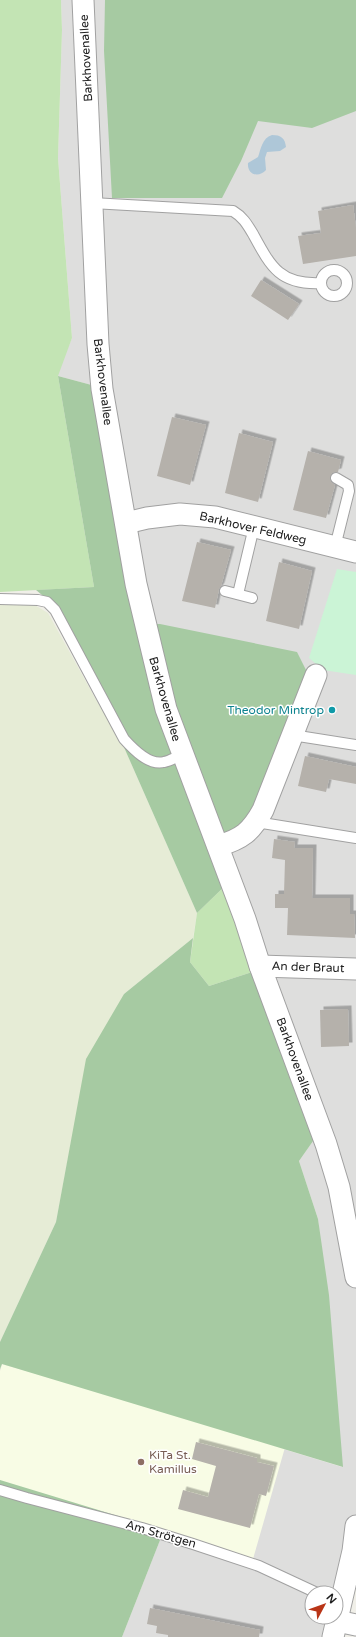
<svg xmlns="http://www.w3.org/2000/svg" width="356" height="1637" font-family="'Varela Round',sans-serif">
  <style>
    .residential { fill: #dededd; fill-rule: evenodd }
    .education { fill: #f8fce5 }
    .farmland { fill: #e6ecd6 }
    .grass { fill: #c3e4b4 }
    .forest { fill: #a6caa2 }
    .park { fill: #cbf4d6 }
    .water { fill: #aec7d8 }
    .building { fill: #b5b1ab; filter: url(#shadow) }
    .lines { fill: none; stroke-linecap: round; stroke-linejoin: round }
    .lane-casing { stroke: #a1a1a1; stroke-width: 12 }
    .street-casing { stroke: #a1a1a1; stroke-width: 23 }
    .lane { stroke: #fff; stroke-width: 10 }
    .street { stroke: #fff; stroke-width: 21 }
    .culture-dot { fill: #0f9aa8; stroke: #fff; stroke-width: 1.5 }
    .education-dot { fill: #8d6e63; stroke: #fff; stroke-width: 1.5 }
    .labels { text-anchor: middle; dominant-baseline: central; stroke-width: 3; stroke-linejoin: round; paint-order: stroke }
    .street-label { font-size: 12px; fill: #202020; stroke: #fff }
    .culture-label { font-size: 12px; fill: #0d838f; stroke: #fff; text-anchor: end }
    .education-label { font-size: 12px; fill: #785e54; stroke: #fff; text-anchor: start }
  </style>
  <defs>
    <filter id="shadow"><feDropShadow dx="3.5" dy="-3.5" stdDeviation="0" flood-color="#0004"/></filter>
  </defs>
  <rect width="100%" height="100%" fill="#f0efe8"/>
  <path class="residential" d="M61 0H356V1541L333 1637H122L164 1530 0 1480V1369L2 1364 342 1467 318 1219 299 1161 318 1134 145 624 99 387 58 376 57 373 72 338 58 158 62 30ZM312 1593H336V1617H312Z"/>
  <polygon class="education" points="2,1364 286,1444 253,1559 164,1530 20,1495 0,1480 0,1371"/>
  <polygon class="farmland" points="0,602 33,604 48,613 95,698 123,745 197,913 193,938 124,994 71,1142 56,1222 0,1342"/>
  <g class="grass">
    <polygon points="0,0 61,0 62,30 58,158 72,338 58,376 94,587 0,592"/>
    <polygon points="228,883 258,970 209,986 190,962 197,913"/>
  </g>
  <g class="forest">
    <polygon points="105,0 356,0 356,111 312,128 258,121 241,161 222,198 112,198 104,51"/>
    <polygon points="58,376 99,387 145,624 160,624 297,652 311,680 261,808 219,843 228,883 197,913 123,745 48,600 36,590 94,587"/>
    <polygon points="193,938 190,962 209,986 258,970 318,1134 299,1161 318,1219 329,1295 343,1467 2,1364 0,1369 0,1342 56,1222 86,1059 124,994"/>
    <polygon points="0,1480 164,1530 122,1637 0,1637"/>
  </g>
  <polygon class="park" points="337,569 356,572 356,675 323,670 309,658"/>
  <path class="water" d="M272 135C281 135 285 138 286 147L280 151 267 152 265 158 266 170C259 178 247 175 248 163L258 157C261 149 262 138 272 135Z"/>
  <g class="building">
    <polygon points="353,205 356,228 356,256 303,264 298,236 321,233 318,211"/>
    <polygon points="261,280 299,304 288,320 251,296"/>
    <polygon points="172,417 206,425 190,485 157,476"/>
    <polygon points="239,433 273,442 258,502 225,493"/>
    <polygon points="308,451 341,460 338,472 332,473 330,478 331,482 335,485 326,518 293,510"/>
    <polygon points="197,542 231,550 221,586 219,589 215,608 182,601"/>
    <polygon points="279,562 312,571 299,629 266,621"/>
    <polygon points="305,756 356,767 356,784 329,779 326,792 298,786"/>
    <polygon points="274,839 295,842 294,848 313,848 312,898 350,898 350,914 354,914 355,938 287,935 288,908 275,908 275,894 284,894 285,860 272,858"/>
    <polygon points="348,1009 349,1046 321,1047 320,1010"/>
    <polygon points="196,1442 257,1458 257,1462 274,1466 266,1496 259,1494 250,1528 178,1509 183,1490 208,1497 216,1466 192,1459"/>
    <polygon points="150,1608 260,1630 259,1637 168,1637 168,1635 156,1633 157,1626 147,1624"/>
  </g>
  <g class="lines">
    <g class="lane-casing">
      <g id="lane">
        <path d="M92 203 233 211C243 217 247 224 253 234 271 267 280 285 321 283"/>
        <circle cx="334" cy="283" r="13"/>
        <polyline points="335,547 349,491 348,485 336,478"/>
        <polyline points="225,591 252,598"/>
        <polyline points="238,594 254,527"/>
        <path d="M0 599 38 600 47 602 55 610 124 739C133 749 149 766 164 762 170 761 176 757 182 755"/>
        <polyline points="292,735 356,745"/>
        <polyline points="256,822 356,838"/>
        <polyline points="0,1490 27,1498 142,1528 193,1544 259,1566 317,1593"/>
      </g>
    </g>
    <g class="street-casing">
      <g id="street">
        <polyline points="83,0 98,344 102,389 136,584 166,709 245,919 260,966 326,1144 339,1187 356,1277"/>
        <polyline points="126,523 147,518 180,514 215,517 356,552"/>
        <path d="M218 846C242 839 251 832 263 810L316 675"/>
        <polyline points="260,966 356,969"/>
        <polyline points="337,1621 356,1625"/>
        <polyline points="333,1637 353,1551 356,1526"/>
      </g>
    </g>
    <use href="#lane" class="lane"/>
    <use href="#street" class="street"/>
  </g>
  <circle class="culture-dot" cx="332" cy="710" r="4"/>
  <circle class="education-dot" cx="141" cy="1462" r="4"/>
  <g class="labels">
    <g class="street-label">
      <text transform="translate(86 58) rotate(-93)">Barkhovenallee</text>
      <text transform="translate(103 382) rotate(83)">Barkhovenallee</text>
      <text transform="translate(253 528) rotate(13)">Barkhover Feldweg</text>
      <text transform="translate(165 699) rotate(74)">Barkhovenallee</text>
      <text transform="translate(308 967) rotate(2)">An der Braut</text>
      <text transform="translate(295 1059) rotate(70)">Barkhovenallee</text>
      <text transform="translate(161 1534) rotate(16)">Am Strötgen</text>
    </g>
    <g class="culture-label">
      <text x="324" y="710">Theodor Mintrop</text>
    </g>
    <g class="education-label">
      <text x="149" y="1455">KiTa St.<tspan x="149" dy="14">Kamillus</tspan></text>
    </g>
  </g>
  <g transform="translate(324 1605) rotate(49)"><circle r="19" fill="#ffffff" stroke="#a6a6a6"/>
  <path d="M0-3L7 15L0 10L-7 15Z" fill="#b93517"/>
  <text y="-6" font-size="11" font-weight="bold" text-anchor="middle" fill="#202020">N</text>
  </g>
</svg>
